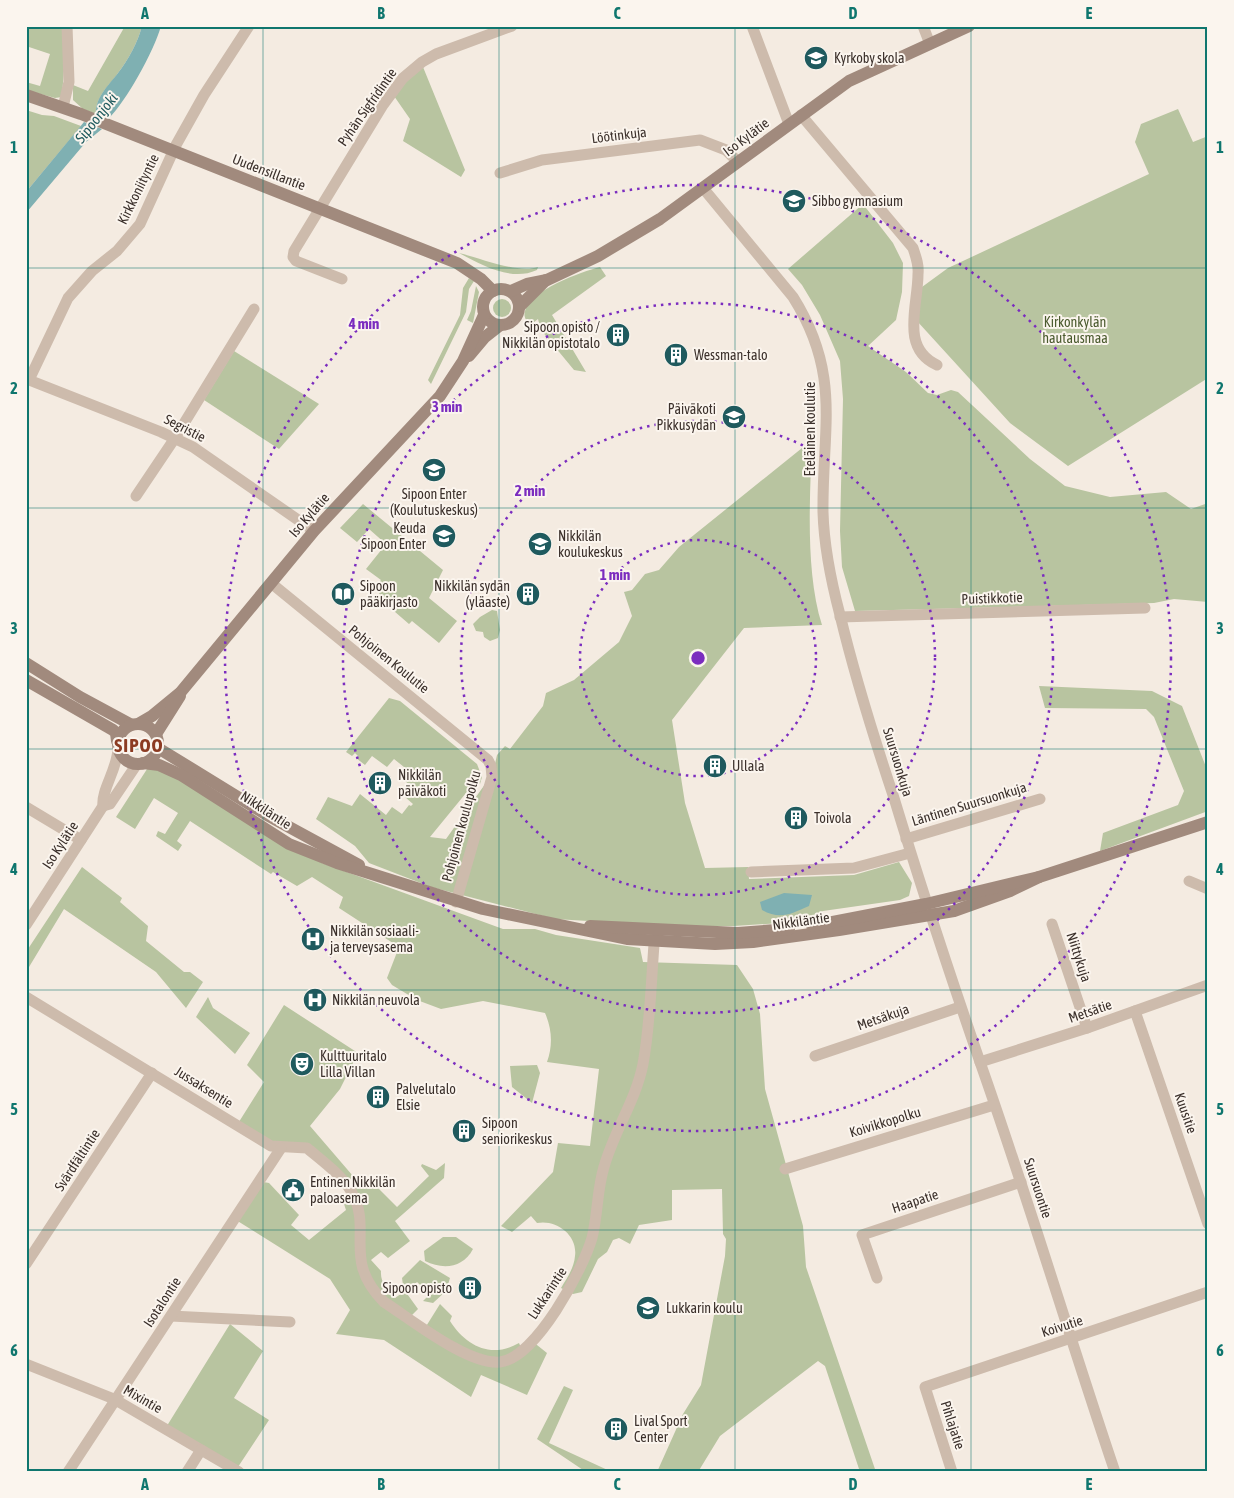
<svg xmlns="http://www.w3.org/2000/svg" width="1234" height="1498" font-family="'Asap Condensed',sans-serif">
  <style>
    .green { fill: #b8c4a0 }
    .water { fill: #7fb0b2 }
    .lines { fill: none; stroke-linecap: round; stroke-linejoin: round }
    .street { stroke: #cdbbac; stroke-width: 11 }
    .secondary { stroke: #a18a7d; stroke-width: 12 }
    .grid { fill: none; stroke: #0f766e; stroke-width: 1; stroke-opacity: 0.55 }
    .ring { fill: none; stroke: #7b2cbf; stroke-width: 2.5; stroke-dasharray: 2.5 5 }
    .labels { text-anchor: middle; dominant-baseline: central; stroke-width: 4; stroke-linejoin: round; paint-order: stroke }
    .poi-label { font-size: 14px; fill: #3b302b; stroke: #fbf5ee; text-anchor: start }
    .street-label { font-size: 14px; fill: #3b302b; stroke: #fbf5ee }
    .park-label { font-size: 14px; fill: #4a5a2e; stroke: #fbf5ee }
    .water-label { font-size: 15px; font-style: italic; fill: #1f5a5e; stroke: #fbf5ee }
    .district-label { font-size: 19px; font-weight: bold; letter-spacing: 1px; fill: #8c3b22; stroke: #fbf5ee }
    .centre { fill: #7b2cbf; stroke: #fbf5ee; stroke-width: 2.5 }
    .ring-label { font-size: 15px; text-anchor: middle; font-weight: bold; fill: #7b2cbf; stroke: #fbf5ee; stroke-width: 4; stroke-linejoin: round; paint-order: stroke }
    .neatline { fill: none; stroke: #0f766e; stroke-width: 2 }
    .grid-label { font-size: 16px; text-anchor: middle; font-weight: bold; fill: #0f766e }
  </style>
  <rect width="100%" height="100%" fill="#f4ebe1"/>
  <g class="green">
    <polygon points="26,26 67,26 62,97 55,98 26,90 26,82 40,86 50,54 26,46"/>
    <path d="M125 26H142C138 42 128 60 118 73 109 86 95 97 96 114L83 109 73 100V85L88 91Z"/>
    <polygon points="423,67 465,170 461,177 403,141 410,119 394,96 405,82"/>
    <polygon points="1178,109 1193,142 1208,136 1208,378 1068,466 1010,423 917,321 922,287 948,268 1149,174 1135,142 1141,124"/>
    <polygon points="26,110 42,115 54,116 81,126 26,192"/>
    <polygon points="863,204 893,243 903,263 902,292 896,320 868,346 906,372 928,393 937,395 951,390 958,392 1030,459 1065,486 1110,497 1166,492 1191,509 1208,503 1208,602 1174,599 1154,603 855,611 842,567 840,531 843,399 840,361 820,315 802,285 788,269"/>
    <path d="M459 253C480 258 518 274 538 267L537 270C511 282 482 265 459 253Z"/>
    <path d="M600 267 606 276 552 315 586 372 574 370 541 330 538 319 529 326C527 321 523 317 525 311 530 290 581 272 600 267Z"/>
    <polygon points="469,278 474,281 469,289 466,312 431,384 428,380 460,315 463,288"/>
    <polygon points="476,286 479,292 473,323 467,320 471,311"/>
    <circle cx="502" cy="308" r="9"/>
    <polygon points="234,351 319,404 279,449 204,400"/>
    <path d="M812 440C810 497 805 571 822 625L744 628 672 720 685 803 705 868 748 867 749 879 854 875 899 862 912 883 909 896 900 900 823 911 797 922 734 926H671L555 919 431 887 369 863 355 846 316 819 328 797 352 806 360 794 386 815 392 807 402 814 409 805 411 806 413 804 405 797 412 787 398 775 404 767 394 759 387 767 372 756 365 765 356 758 358 756 355 753 352 756 346 752 389 698 400 701 477 764 482 777 480 784 475 782 430 837 446 839 493 773 497 755 505 746 510 749 543 706 546 693 574 680 619 642 632 616 624 592 632 590 645 574 659 570 679 547Z"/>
    <polygon points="363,504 443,570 429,598 457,621 439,643 412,621 409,624 387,605 375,587 381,580 366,569 386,544 369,529 357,542 340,528"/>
    <polygon points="492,610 497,611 500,630 498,638 490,641 484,637 483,632 476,631 473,624 480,617"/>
    <polygon points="1039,686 1152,691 1182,706 1208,772 1208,811 1100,851 1103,833 1178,805 1184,791 1154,717 1146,709 1045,708"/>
    <path d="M149 766 166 771 322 863 503 929H535L556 935 640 948 643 962 737 965 753 989 760 1014 765 1089 803 1226 806 1267 876 1472H860L825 1366 818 1361 720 1436 698 1472H657L683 1414 701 1385 725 1256 726 1239 723 1234 722 1189 672 1190V1220L639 1225 630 1244 619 1238 613 1240 607 1252 598 1259 582 1292 573 1294 561 1288C567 1278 574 1268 575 1256 578 1235 556 1219 537 1223L531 1216 512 1232 501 1226 553 1172 558 1143 590 1146 599 1069 547 1062C553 1045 552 1029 545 1013L483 1001 441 1009 417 1000 392 985 387 978 399 947 339 908 343 897 312 877 297 886 273 872 271 874 190 821 177 841 182 845 178 851 156 836 158 831 165 834 178 813 154 798 135 829 116 817Z"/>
    <polygon points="82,867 122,898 120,902 148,926 146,941 184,972 190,972 203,982 186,1008 156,972 64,909 26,972 26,952"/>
    <polygon points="208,997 213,1008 250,1033 235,1054 196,1017"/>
    <path d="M284 1005 358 1053 340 1089 310 1126 359 1183 367 1177 397 1207 429 1176 421 1166 422 1164 436 1170 445 1163 444 1178 395 1221 410 1241 388 1258 381 1252 371 1260 381 1271C380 1283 388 1290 395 1298L405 1291 418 1309 409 1318 425 1328 440 1304 452 1316 450 1321C466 1346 491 1359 519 1343L522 1350 532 1341 547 1353 527 1395 481 1375 471 1397 384 1340 336 1334 350 1310 330 1279 236 1220 258 1181 269 1183 299 1215 291 1225 309 1240 346 1210 342 1198 351 1191 307 1148H281L237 1125 264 1082 247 1065Z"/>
    <polygon points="537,1065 540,1073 532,1103 512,1087 510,1066"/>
    <path d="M443 1237H456L473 1249C463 1268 443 1270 425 1261L424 1251Z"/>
    <polygon points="420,1260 450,1278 446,1291 433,1303 423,1301 430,1294 417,1282 410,1289 403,1285 402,1278"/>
    <polygon points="230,1324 263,1351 234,1398 269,1420 236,1470 165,1429"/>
    <polygon points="564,1386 573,1390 549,1443 612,1472 586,1472 537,1439"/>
  </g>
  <g class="water">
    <path d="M142 26H161C154 51 126 102 108 119L96 114C95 97 109 85 118 73 128 60 138 42 142 26Z"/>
    <polygon points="84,122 102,129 86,142 26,213 26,192"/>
    <path d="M784 893 812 895 809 906C791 914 780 920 762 910L760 902Z"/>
  </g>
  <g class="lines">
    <g class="street">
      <polyline points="249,26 204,95 176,145 140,224 117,251 92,271 68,298 29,380 161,432 193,447 314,531"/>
      <polyline points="752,26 789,124"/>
      <polyline points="923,26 930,44"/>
      <polyline points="63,107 69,82 67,26"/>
      <path d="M801 115 913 248C916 257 919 265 918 274 918 306 900 348 937 365"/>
      <polyline points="500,173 542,160 700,140 726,150 738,162"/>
      <path d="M703 188 793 297C842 375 822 428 823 512 824 547 831 581 840 615 855 677 874 738 894 798 921 887 950 975 980 1062 1028 1198 1069 1336 1115 1472"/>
      <polyline points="342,279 296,261 293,257 294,251 383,105 403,78 422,62 436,54 512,26"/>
      <polyline points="136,496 175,438 254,309"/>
      <polyline points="271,583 488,760 491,766 492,777 456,902"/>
      <polyline points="840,617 1145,608"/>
      <polyline points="103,806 110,804 137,764"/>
      <polyline points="26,807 81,840"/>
      <polyline points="906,839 1040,799"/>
      <polyline points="751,872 854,868 910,853"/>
      <polyline points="1189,881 1208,889"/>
      <polyline points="1052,924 1087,1028"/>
      <path d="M26 925 103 806C101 790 117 770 118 749"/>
      <path d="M26 997 271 1146 307 1148C321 1160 341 1174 351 1191 374 1230 341 1259 384 1302 412 1320 468 1365 500 1362 536 1358 583 1269 592 1238 598 1214 597 1189 604 1167 614 1131 636 1100 643 1064 651 1021 651 976 655 932"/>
      <polyline points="1135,1011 1208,1224"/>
      <polyline points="815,1056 960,1007"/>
      <polyline points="980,1062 1087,1028 1208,985"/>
      <polyline points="785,1169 994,1105"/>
      <polyline points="26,1264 152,1073"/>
      <polyline points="877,1278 862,1235 1021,1182"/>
      <polyline points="171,1316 290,1322"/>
      <polyline points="26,1364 114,1399 239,1472"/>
      <polyline points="68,1472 281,1148"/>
      <polyline points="187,1472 201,1450"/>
      <polyline points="952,1472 925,1387 1208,1292"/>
    </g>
    <g class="secondary">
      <polyline points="26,95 81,114 457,263 481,279 493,291"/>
      <circle cx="501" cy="307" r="18"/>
      <polyline points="511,291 527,284 547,280 598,256 660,219 849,81 969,26"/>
      <polyline points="520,306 546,280"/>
      <polyline points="469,356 485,337 499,326"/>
      <polyline points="26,663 80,697 130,724"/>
      <polyline points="26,680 113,730 116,733 117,741"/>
      <polyline points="140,723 152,716 180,693 314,531 440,396 463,361 484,315"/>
      <circle cx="138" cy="744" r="20"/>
      <polyline points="156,734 180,696"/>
      <polyline points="158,748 267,815 359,865"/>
      <polyline points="143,763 159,765 181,775 289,844 337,863 483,909 627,939 715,944 753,942 839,930 954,911 1010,891 1039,877"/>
      <polyline points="590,926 738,933 789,929"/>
      <polyline points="812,926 926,904 1039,877 1208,822"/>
    </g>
  </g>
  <path class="grid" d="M263 26V1472M499 26V1472M735 26V1472M971 26V1472M26 268H1208M26 508H1208M26 749H1208M26 990H1208M26 1230H1208"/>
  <g class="ring">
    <circle cx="698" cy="658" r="118"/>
    <circle cx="698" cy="658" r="237"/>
    <circle cx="698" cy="658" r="355"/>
    <circle cx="698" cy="658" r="473"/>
  </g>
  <defs>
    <g id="school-disc" transform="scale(1.25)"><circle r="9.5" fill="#1f5a5e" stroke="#fbf5ee"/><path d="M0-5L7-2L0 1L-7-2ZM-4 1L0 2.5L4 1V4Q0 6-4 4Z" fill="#fff"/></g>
    <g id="building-disc" transform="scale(1.25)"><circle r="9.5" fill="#1f5a5e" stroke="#fbf5ee"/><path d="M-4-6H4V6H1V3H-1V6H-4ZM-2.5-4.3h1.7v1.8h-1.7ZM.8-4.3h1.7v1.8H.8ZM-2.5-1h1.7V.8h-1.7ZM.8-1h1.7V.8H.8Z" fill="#fff"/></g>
    <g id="library-disc" transform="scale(1.25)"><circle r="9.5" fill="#1f5a5e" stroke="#fbf5ee"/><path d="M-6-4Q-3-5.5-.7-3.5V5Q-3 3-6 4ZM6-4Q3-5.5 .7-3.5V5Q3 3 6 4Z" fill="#fff"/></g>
    <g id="hospital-disc" transform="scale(1.25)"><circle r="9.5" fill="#1f5a5e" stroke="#fbf5ee"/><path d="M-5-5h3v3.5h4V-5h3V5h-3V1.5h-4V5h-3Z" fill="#fff"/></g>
    <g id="theatre-disc" transform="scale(1.25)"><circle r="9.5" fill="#1f5a5e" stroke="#fbf5ee"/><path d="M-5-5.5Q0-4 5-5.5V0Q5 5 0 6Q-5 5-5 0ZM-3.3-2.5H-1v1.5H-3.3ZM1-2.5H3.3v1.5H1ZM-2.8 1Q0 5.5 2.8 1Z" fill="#fff"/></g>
    <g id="civic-disc" transform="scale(1.25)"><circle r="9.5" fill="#1f5a5e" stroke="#fbf5ee"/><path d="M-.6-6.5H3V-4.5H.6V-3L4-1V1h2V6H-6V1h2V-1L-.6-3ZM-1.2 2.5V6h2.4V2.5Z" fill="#fff"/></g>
  </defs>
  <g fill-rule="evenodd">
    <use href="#school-disc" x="816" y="58"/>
    <use href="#school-disc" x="794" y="201"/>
    <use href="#building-disc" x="618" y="335"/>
    <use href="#building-disc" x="676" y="355"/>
    <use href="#school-disc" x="734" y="417"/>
    <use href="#school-disc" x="434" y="470"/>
    <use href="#school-disc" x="444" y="536"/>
    <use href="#school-disc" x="540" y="544"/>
    <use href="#library-disc" x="343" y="594"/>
    <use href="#building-disc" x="528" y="594"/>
    <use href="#building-disc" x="715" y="766"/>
    <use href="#building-disc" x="380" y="783"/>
    <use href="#building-disc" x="796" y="818"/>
    <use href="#hospital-disc" x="313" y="939"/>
    <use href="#hospital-disc" x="315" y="1000"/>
    <use href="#theatre-disc" x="302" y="1064"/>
    <use href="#building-disc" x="378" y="1097"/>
    <use href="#building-disc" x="464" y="1131"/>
    <use href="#civic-disc" x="293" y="1190"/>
    <use href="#building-disc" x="470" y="1288"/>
    <use href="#school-disc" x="648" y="1308"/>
    <use href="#building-disc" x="616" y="1429"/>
  </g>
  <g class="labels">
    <g class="poi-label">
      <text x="834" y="58">Kyrkoby skola</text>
      <text x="812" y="201">Sibbo gymnasium</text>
      <text x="600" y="327" text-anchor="end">Sipoon opisto /<tspan x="600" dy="16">Nikkilän opistotalo</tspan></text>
      <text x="694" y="355">Wessman-talo</text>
      <text x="716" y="409" text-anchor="end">Päiväkoti<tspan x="716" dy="16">Pikkusydän</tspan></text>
      <text x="434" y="494" text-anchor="middle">Sipoon Enter<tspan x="434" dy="16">(Koulutuskeskus)</tspan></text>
      <text x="426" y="528" text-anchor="end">Keuda<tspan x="426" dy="16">Sipoon Enter</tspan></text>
      <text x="558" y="536">Nikkilän<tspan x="558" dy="16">koulukeskus</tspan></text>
      <text x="360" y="586">Sipoon<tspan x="360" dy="16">pääkirjasto</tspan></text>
      <text x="510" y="586" text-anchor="end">Nikkilän sydän<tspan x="510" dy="16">(yläaste)</tspan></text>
      <text x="732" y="766">Ullala</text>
      <text x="398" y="775">Nikkilän<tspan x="398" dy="16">päiväkoti</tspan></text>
      <text x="814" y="818">Toivola</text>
      <text x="330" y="931">Nikkilän sosiaali-<tspan x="330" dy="16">ja terveysasema</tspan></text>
      <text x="332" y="1000">Nikkilän neuvola</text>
      <text x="320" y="1056">Kulttuuritalo<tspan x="320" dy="16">Lilla Villan</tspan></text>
      <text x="396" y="1089">Palvelutalo<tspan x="396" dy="16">Elsie</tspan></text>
      <text x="482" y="1123">Sipoon<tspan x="482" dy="16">seniorikeskus</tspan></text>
      <text x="310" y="1182">Entinen Nikkilän<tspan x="310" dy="16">paloasema</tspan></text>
      <text x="452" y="1288" text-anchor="end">Sipoon opisto</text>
      <text x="666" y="1308">Lukkarin koulu</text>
      <text x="634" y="1421">Lival Sport<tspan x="634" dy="16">Center</tspan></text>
    </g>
    <g class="street-label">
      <text transform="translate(367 107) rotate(-55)">Pyhän Sigfridintie</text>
      <text transform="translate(619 135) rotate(-7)">Löötinkuja</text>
      <text transform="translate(746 137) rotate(-37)">Iso Kylätie</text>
      <text transform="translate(269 172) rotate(21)">Uudensillantie</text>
      <text transform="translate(138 189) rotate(-64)">Kirkkoniityntie</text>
      <text transform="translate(185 428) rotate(27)">Segristie</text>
      <text transform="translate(810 429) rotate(-90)">Eteläinen koulutie</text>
      <text transform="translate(309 515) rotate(-49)">Iso Kylätie</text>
      <text transform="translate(992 598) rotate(-2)">Puistikkotie</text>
      <text transform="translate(389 659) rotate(39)">Pohjoinen Koulutie</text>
      <text transform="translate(898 762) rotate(73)">Suursuonkuja</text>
      <text transform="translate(969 804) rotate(-17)">Läntinen Suursuonkuja</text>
      <text transform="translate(266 810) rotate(33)">Nikkiläntie</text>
      <text transform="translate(461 826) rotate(-75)">Pohjoinen koulupolku</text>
      <text transform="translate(60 845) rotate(-57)">Iso Kylätie</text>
      <text transform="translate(801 921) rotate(-8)">Nikkiläntie</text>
      <text transform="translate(1079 957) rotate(72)">Niittykuja</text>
      <text transform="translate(1090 1011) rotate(-19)">Metsätie</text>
      <text transform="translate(883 1017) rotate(-19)">Metsäkuja</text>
      <text transform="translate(204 1087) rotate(32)">Jussaksentie</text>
      <text transform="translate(1186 1113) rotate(71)">Kuusitie</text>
      <text transform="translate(885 1122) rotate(-17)">Koivikkopolku</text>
      <text transform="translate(77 1160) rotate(-57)">Svärdfältintie</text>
      <text transform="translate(1038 1188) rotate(72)">Suursuontie</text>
      <text transform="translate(915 1201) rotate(-18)">Haapatie</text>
      <text transform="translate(547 1293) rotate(-57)">Lukkarintie</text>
      <text transform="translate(162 1302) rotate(-57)">Isotalontie</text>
      <text transform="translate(1062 1326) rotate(-18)">Koivutie</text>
      <text transform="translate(143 1399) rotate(30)">Mixintie</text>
      <text transform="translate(953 1425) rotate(72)">Pihlajatie</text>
    </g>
    <g class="park-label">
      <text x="1075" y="322">Kirkonkylän<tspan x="1075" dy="16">hautausmaa</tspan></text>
    </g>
    <g class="water-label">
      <text transform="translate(96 118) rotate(-52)">Sipoonjoki</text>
    </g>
    <g class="district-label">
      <text x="139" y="745">SIPOO</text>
    </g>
  </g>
  <circle cx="698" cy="658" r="8" class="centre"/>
  <g class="ring-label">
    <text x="364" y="329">4 min</text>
    <text x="447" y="412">3 min</text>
    <text x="530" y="496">2 min</text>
    <text x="615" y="580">1 min</text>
  </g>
  <rect width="1234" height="1498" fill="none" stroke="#fbf5ee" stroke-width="55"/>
  <rect x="28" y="28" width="1178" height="1442" class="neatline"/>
  <g class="grid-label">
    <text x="145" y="19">A</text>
    <text x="381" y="19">B</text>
    <text x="617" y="19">C</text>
    <text x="853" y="19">D</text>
    <text x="1089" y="19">E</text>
    <text x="14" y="153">1</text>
    <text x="1220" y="153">1</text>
    <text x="14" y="394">2</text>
    <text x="1220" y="394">2</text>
    <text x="14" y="634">3</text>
    <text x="1220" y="634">3</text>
    <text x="14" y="875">4</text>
    <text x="1220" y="875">4</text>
    <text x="14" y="1115">5</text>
    <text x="1220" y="1115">5</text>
    <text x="14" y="1356">6</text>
    <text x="1220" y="1356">6</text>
    <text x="145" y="1490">A</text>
    <text x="381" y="1490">B</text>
    <text x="617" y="1490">C</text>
    <text x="853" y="1490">D</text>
    <text x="1089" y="1490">E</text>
  </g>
</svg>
